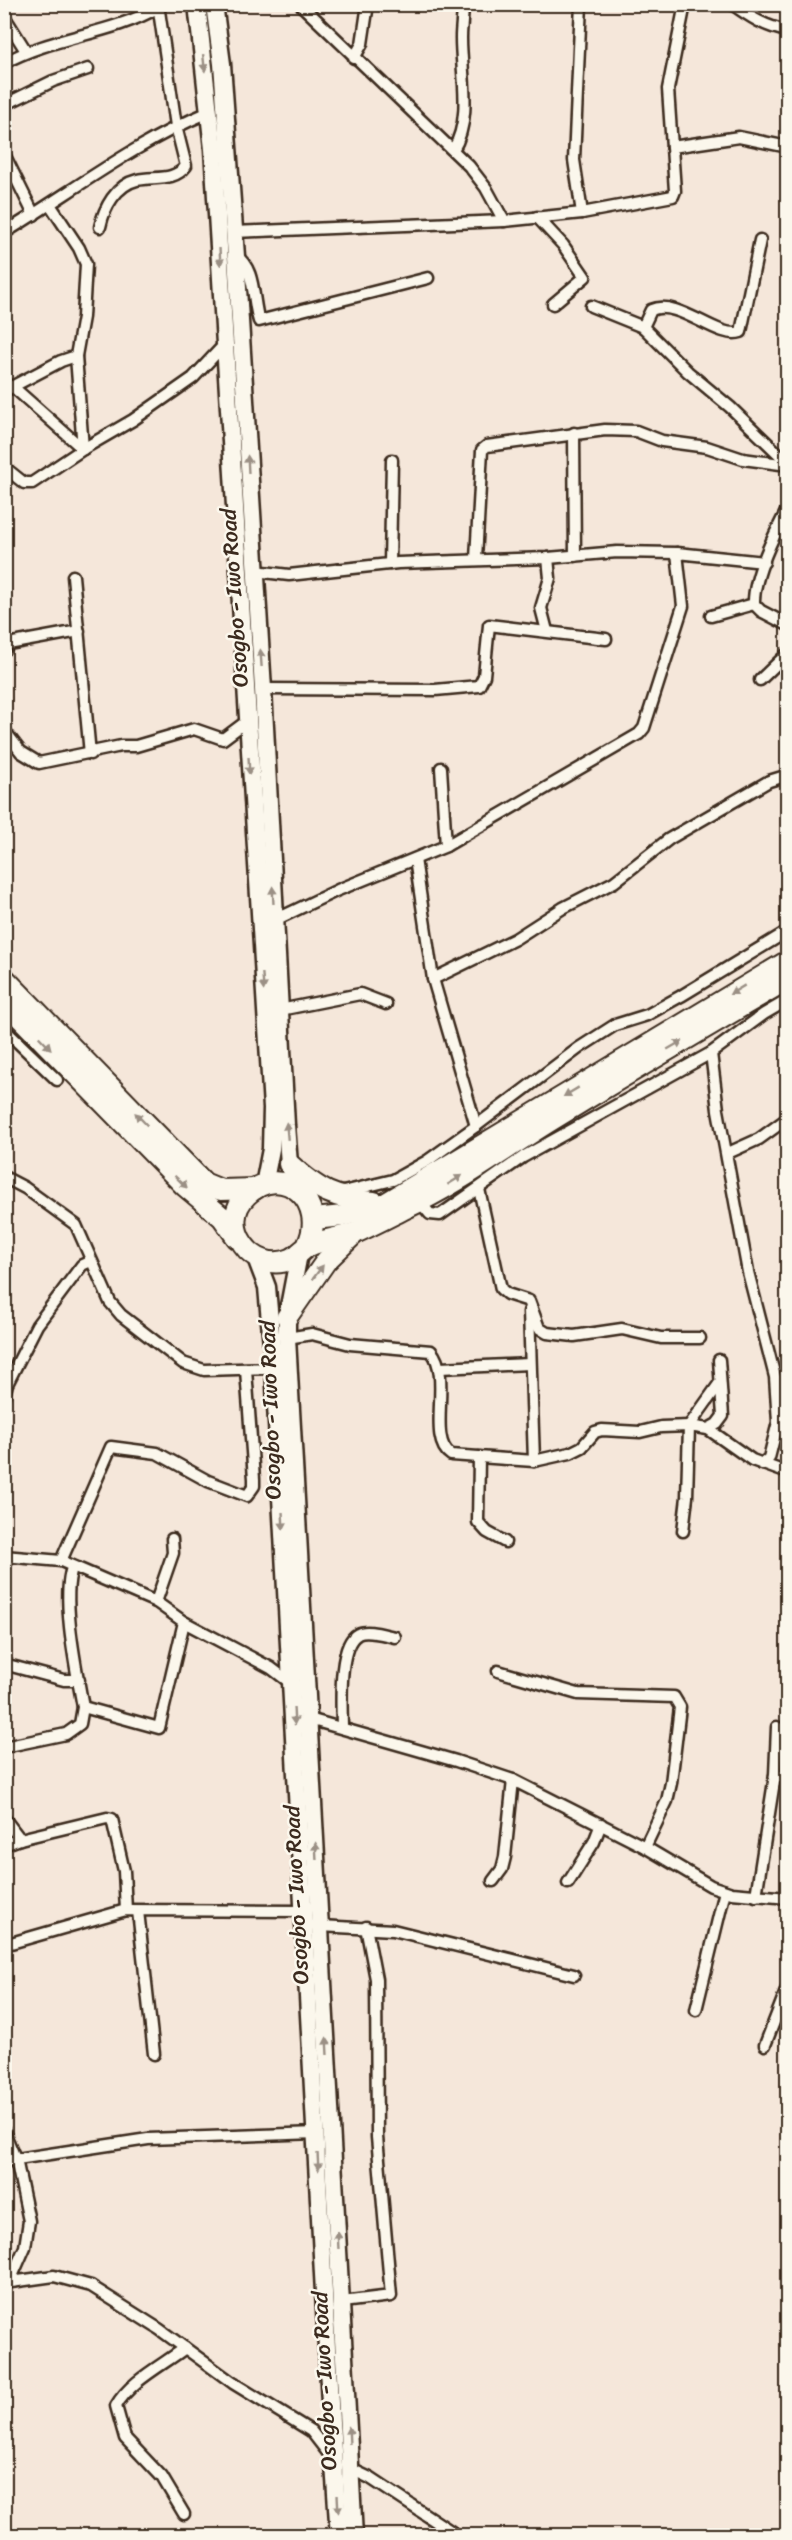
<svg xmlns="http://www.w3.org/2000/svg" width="792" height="2540" font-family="Sriracha,sans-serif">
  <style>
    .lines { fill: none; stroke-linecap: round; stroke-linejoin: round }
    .street-casing { stroke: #3b2a1e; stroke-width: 15 }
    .primary-casing { stroke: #3b2a1e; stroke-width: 21 }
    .highway-casing { stroke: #3b2a1e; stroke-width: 24 }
    .street { stroke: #fbf7ec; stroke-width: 10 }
    .primary { stroke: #fbf7ec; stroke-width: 16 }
    .highway { stroke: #fbf7ec; stroke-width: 20 }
    .oneway { fill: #9b9085 }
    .labels { text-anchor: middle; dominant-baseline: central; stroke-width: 5; stroke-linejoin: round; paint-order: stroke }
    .street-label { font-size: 22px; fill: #3b2a1e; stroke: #fbf7ec }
  </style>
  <rect width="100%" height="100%" fill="#f5e7da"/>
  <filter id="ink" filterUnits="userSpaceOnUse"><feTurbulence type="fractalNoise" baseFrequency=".0167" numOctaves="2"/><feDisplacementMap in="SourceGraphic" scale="12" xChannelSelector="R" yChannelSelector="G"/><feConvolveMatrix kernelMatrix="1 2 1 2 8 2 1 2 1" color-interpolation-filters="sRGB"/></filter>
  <g filter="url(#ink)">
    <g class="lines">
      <g class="street-casing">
        <g id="street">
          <polyline points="300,4 469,166 486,188 504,221"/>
          <polyline points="581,4 574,160 582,213"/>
          <path d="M732 4C750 17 765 27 788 31"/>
          <polyline points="4,16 26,51"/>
          <polyline points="354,58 362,44 368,4"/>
          <path d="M4 63C53 36 111 35 159 7"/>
          <polyline points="4,105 53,81 88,69"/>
          <polyline points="672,147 739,137 788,147"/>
          <path d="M453 150C473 117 461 75 461 38 461 27 463 16 463 4"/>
          <polyline points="4,154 34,215"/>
          <polyline points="51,206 79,248 86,264 83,317 76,356 83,449"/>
          <polyline points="537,217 563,245 585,277 553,304"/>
          <path d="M100 227C104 208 116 185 137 180 154 176 174 182 186 166L176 126 158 4"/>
          <polyline points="234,232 504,221 582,213 673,196 675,191 668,89 685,4"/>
          <path d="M4 233C73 191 135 143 209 112"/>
          <path d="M236 256C256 269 252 299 259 321L428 278"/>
          <polyline points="591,306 643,327 688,372 730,407 788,463"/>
          <path d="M643 327 651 310C679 298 717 340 741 332L760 240"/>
          <polyline points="12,386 83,449"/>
          <polyline points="4,391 61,361 76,356"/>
          <polyline points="574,433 575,556"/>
          <polyline points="4,467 24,483 32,483 83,449 133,420 193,378 225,344"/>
          <path d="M788 508C775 533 753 576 754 604L761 611 788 625"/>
          <polyline points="476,559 482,450 487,446 605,430 636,431 662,441 707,447 743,459 788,465"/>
          <polyline points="390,564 392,460"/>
          <polyline points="255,571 289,575 398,563 548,558 617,552 677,553 764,562"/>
          <polyline points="73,576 90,754"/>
          <polyline points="711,616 754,604"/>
          <polyline points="547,631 541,608 550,578 548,558"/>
          <polyline points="4,650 8,644 79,631"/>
          <polyline points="760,680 788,653"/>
          <polyline points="263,689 435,690 479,686 484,676 489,625 606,639"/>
          <polyline points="4,730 21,752 39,763 121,746 136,746 194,729 223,739 247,721"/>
          <polyline points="441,768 446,846"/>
          <polyline points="275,920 338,890 446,846 639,734 644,728 683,606 677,553"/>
          <polyline points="433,979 515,939 563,908 614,882 669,839 769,781 782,777 788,779"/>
          <polyline points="280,1010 360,994 386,1004"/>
          <polyline points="4,1029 57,1080"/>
          <polyline points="711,1053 718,1110 748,1272 775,1377 778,1422 769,1458 762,1464"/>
          <polyline points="476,1126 579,1048 615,1025 647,1015 681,996 788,931"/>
          <polyline points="728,1153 759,1139 788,1118"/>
          <polyline points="4,1177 25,1188 76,1225 110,1302 121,1315 183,1363 204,1370 274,1368"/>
          <polyline points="479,1189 501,1289 507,1294 529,1301 539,1328 547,1333 574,1336 622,1329 661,1338 700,1338"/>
          <polyline points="339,1193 393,1180 427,1161 476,1126 433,979 415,859"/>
          <polyline points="420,1202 430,1214 440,1215 523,1157 711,1053 764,1014 788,1000"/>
          <polyline points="529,1311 534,1461"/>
          <path d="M287 1338 312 1334 350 1344 431 1351C453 1376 426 1439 451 1455L534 1461 570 1453 582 1447 595 1432 602 1430 640 1432 661 1427 689 1426 708 1429 752 1460 788 1473"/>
          <polyline points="440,1368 530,1364"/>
          <polyline points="4,1396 7,1384 37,1325 82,1265 91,1261"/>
          <polyline points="708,1429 717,1424 723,1416 719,1360"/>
          <polyline points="479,1457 478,1522 487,1532 505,1542"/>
          <polyline points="683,1531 687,1497 689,1426 719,1384"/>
          <polyline points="4,1556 61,1561 156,1602 184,1622 271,1668 292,1684"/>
          <polyline points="61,1561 111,1447 157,1453 208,1481 247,1496 254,1486 254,1479 246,1370"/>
          <polyline points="156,1602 173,1553 172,1539"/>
          <polyline points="4,1664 64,1680 79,1680"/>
          <polyline points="498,1671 578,1694 674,1697 680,1707 671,1783 667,1801 645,1847"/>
          <polyline points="83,1707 159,1728 184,1622"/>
          <polyline points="309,1719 456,1761 513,1780 645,1847 711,1886 732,1893 788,1898"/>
          <path d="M342 1728C342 1708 337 1645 358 1634 367 1629 384 1635 395 1637"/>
          <path d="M4 1747 66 1734 80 1724 83 1707C77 1673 61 1599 72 1568"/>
          <polyline points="775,1775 788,1778"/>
          <polyline points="4,1818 20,1839"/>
          <polyline points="4,1845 20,1839 107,1818 112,1819 124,1871 126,1910"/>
          <polyline points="493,1881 502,1869 505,1857 513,1780"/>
          <polyline points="568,1883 594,1842 601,1824"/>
          <polyline points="756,1896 775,1775 777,1727"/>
          <polyline points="138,1911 154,2054"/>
          <polyline points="320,1926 393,1930 574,1975"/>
          <polyline points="4,1945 126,1910 304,1911"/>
          <polyline points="696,2010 725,1891"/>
          <polyline points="765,2045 788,1986"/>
          <polyline points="4,2132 15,2158"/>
          <polyline points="4,2161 148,2139 317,2133"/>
          <polyline points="10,2281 25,2247 29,2221 16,2159"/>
          <polyline points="4,2283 54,2276 91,2286 159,2329 233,2383 311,2431 332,2458"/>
          <polyline points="342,2302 391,2296 377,2137 376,1979 366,1927"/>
          <polyline points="351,2469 370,2478 458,2536"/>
          <path d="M184 2514 162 2477 125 2438 116 2406C130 2381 163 2365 185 2348"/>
        </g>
      </g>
      <g class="primary-casing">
        <g id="primary">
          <polyline points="197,4 213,149 272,1108 271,1149 264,1185"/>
          <polyline points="214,4 222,64 236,256 263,689 286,1125 289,1164 294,1176"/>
          <polyline points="299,1254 287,1317 287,1338 354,2536"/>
          <polyline points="256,1258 267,1287 274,1368 331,2422 339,2536"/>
        </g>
      </g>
      <g class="highway-casing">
        <g id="highway">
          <polyline points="4,978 204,1183 221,1190 255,1189"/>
          <polyline points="4,1001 185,1186 222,1217 237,1238"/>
          <path d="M289 1164C319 1191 334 1199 374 1202"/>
          <polyline points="314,1219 343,1216 386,1203 788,961"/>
          <path d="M307 1246C329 1203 283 1160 247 1195 216 1224 253 1276 291 1259 298 1256 302 1249 309 1246 323 1239 341 1238 357 1232 373 1225 390 1216 406 1208 456 1185 503 1150 550 1121 628 1073 708 1026 788 979"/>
          <polyline points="287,1317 326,1261 355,1233"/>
        </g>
      </g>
      <use href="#street" class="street"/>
      <use href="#primary" class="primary"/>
      <use href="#highway" class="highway"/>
    </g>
    <defs><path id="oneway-solid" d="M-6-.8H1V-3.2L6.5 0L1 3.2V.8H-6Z" transform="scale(1.5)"/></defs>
    <g class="oneway">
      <use href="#oneway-solid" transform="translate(204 63) rotate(84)"/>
      <use href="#oneway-solid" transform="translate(220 257) rotate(87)"/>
      <use href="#oneway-solid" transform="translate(248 464) rotate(-93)"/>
      <use href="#oneway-solid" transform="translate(261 658) rotate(-94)"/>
      <use href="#oneway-solid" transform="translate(249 766) rotate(87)"/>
      <use href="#oneway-solid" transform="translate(273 895) rotate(-93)"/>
      <use href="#oneway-solid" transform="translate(263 982) rotate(86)"/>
      <use href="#oneway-solid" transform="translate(737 990) rotate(149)"/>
      <use href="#oneway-solid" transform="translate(45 1043) rotate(46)"/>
      <use href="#oneway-solid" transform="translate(675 1045) rotate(-30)"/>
      <use href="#oneway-solid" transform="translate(571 1092) rotate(149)"/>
      <use href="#oneway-solid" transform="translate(141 1119) rotate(-134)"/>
      <use href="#oneway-solid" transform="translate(287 1131) rotate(-95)"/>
      <use href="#oneway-solid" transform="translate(455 1180) rotate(-32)"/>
      <use href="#oneway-solid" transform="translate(181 1182) rotate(44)"/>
      <use href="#oneway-solid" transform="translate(318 1272) rotate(-53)"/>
      <use href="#oneway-solid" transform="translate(283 1521) rotate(87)"/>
      <use href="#oneway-solid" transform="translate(294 1716) rotate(87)"/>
      <use href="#oneway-solid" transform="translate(316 1851) rotate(-93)"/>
      <use href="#oneway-solid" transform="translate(327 2046) rotate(-93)"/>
      <use href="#oneway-solid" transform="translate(318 2162) rotate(87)"/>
      <use href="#oneway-solid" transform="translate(338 2240) rotate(-93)"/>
      <use href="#oneway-solid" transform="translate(349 2435) rotate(-93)"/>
      <use href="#oneway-solid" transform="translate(338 2504) rotate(87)"/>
    </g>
  </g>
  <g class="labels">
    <g class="street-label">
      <text transform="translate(234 598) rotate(-94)">Osogbo - Iwo Road</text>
      <text transform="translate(270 1410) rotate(-92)">Osogbo - Iwo Road</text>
      <text transform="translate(296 1895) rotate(-93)">Osogbo - Iwo Road</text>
      <text transform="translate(324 2381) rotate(-93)">Osogbo - Iwo Road</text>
    </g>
  </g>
  <rect width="792" height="2540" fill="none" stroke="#fbf7ec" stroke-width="24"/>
  <rect x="12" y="12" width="768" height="2516" fill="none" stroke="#3b2a1e" stroke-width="2" filter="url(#ink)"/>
</svg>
